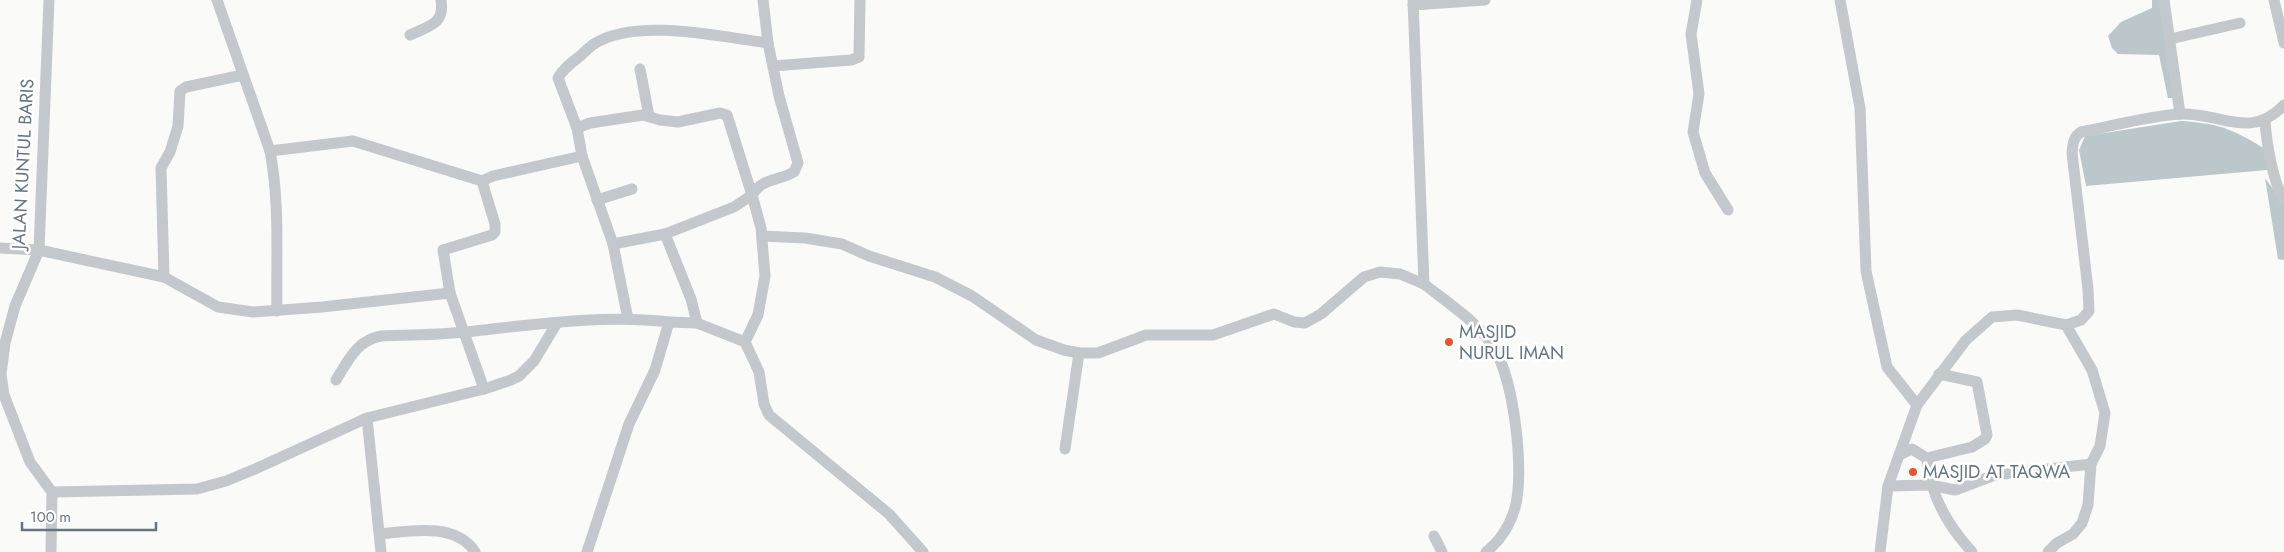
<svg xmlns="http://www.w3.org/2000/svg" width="2284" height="552" font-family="Jost,sans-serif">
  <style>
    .water { fill: #bbc7cb }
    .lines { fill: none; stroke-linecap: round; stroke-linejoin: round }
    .minor { stroke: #c3c8cc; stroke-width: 11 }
    .poi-dot { fill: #e4572e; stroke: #fff; stroke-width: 2 }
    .labels { text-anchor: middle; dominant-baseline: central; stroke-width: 5; stroke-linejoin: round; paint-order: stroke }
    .street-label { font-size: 18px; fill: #657683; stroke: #fff }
    .poi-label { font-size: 18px; fill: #657683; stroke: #fff; text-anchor: start }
  </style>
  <rect width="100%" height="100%" fill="#fafaf8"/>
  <g class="water">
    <polygon points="2152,0 2160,0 2173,98 2168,98 2159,55 2118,54 2112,48 2108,36 2121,22 2152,8"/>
    <path d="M2181 121C2222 124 2233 129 2268 151L2267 170 2086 186 2079 150 2085 136Z"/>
    <polygon points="2265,178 2284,204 2284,260 2278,259"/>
  </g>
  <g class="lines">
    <g class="minor">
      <polyline points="49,0 39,250 15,306 5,343 1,374 4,395 30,462 52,492 51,552"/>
      <path d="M217 0 270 151C280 203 276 258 277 311"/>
      <polyline points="1697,0 1691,34 1699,94 1693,132 1705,173 1728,210"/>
      <polyline points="1840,0 1860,108 1866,271 1887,367 1917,405"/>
      <polyline points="2164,0 2180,114"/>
      <polyline points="2274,0 2284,43"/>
      <polyline points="1413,5 1485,0"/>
      <path d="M410 35C429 26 445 24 441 0"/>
      <polyline points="2170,39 2240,23"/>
      <polyline points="773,66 851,60 859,57 860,0"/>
      <polyline points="640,69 649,116"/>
      <path d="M2265 120C2266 140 2273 183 2284 200"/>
      <path d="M577 128 558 78C563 69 571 63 579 57 584 53 589 47 594 44 636 17 721 37 768 43"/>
      <polyline points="270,151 353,141 482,181"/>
      <polyline points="597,200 632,189"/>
      <polyline points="762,236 805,238 842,244 869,256 935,277 972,296 1036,340 1064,350 1079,353 1098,353 1146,335 1213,335 1274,314 1294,322 1305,323 1321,314 1364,277 1380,272 1400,274 1424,284 1413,0"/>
      <polyline points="613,244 665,234"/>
      <polyline points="0,248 39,250 164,277 218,307 253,312 322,307 450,293 484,389"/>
      <polyline points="164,277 161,168 170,152 178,126 180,91 186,87 243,75"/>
      <path d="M1424 284C1448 303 1478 322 1494 348 1514 380 1525 472 1515 508 1510 525 1500 541 1486 552"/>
      <polyline points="450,293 443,250 492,235 495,232 495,224 482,181 493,176 582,156"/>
      <polyline points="628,319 613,244 582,156 577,128 590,123 643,115 660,120 678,122 720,113 727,115 752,195 734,207 665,234 691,299 697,323"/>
      <path d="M669 322 697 323 745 342 758 315 765 276 761 228 752 195C762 178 778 181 794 172L798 163 779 96 768 43 763 0"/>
      <polyline points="745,342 759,372 764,404 769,415 889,514 923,552"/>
      <path d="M1939 374 1977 382 1987 435 1985 439 1972 447 1931 457 1927 461C1931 496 1949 527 1972 552"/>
      <path d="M336 380C348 361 357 340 381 336 408 335 437 335 464 332 532 325 601 314 669 322L655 370 629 424 587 552"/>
      <polyline points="1065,449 1079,353"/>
      <polyline points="1899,455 1912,449 1928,459"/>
      <polyline points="1888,486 1930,485 1955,490 1995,475 2091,464"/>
      <polyline points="52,492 197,489 226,481 255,469 367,418"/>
      <path d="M380 534C409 531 456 522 475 552"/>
      <polyline points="1434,536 1442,552"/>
      <polyline points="381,552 367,418 484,389 511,380 519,376 534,361 557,323"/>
      <path d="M1880 552 1888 486 1917 405 1966 340 1992 317 2017 315 2066 325 2081 320 2089 311 2088 289 2072 153C2073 144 2073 137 2081 132 2112 126 2149 116 2180 114 2221 112 2249 141 2284 105"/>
      <polyline points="2048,552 2057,543 2073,534 2082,523 2088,505 2091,464 2100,446 2105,413 2092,370 2066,325"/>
    </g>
  </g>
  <g class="poi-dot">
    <circle cx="1449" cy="342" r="5"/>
    <circle cx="1913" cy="472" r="5"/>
  </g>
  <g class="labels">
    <g class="street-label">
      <text transform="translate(23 164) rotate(-87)">JALAN KUNTUL BARIS</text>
    </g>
    <g class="poi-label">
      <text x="1459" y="332">MASJID<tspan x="1459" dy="21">NURUL IMAN</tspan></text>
      <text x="1923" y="472">MASJID AT TAQWA</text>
    </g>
  </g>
  <path d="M22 522v8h134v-8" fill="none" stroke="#657683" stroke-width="2.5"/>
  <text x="30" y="522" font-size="15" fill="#657683" stroke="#ffffff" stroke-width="4" paint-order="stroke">100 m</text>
</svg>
